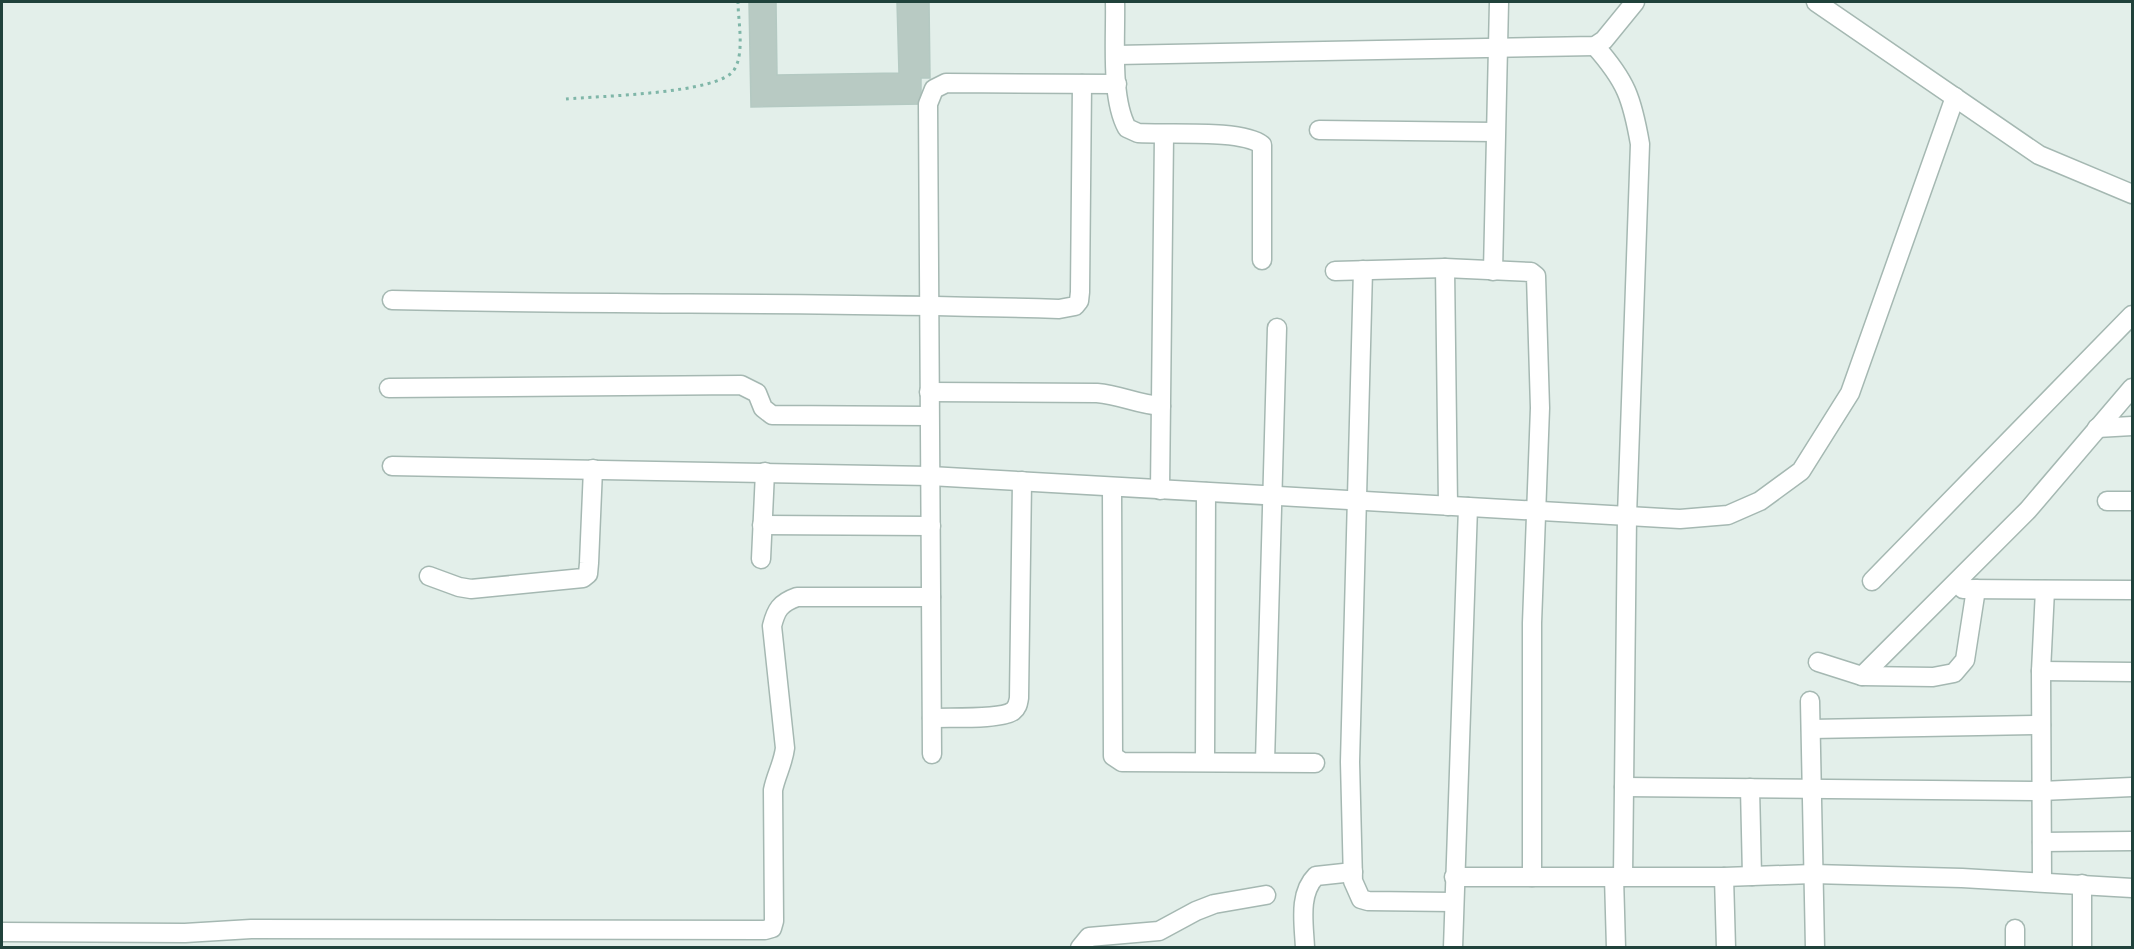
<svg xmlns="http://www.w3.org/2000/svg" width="2134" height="949" font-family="'Work Sans',sans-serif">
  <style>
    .building { fill: #b8cac3; stroke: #b4c9c2; stroke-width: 1.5 }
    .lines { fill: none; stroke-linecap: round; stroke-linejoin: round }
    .minor-casing { stroke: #a5b8b2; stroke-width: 21 }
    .path { stroke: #7fb6a8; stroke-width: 3; stroke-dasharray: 3 4.5; stroke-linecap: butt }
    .minor { stroke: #fff; stroke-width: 18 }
  </style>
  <rect width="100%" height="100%" fill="#e3efea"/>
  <polygon class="building" points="749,2 776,2 777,75 899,73 897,2 929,2 930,78 921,78 921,104 751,107"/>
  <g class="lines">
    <g class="minor-casing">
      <g id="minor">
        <path d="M1115 2C1116 37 1110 97 1127 128L1138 133C1167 135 1242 129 1262 145V260"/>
        <polyline points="1816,2 2039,155 2132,194"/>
        <path d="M1595 46C1626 81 1632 98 1640 144L1627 516 1623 877"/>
        <polyline points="1116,55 1595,46 1604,40 1635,2"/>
        <polyline points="1319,130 1495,132"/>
        <polyline points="1445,268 1448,506"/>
        <polyline points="1363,270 1350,762 1353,881 1361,899 1368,901 1453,902"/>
        <polyline points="1335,271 1445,268 1531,272 1536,276 1540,408 1532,623 1532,877"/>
        <polyline points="1493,271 1499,2"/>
        <path d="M392 300C614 305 837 302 1059 309L1075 306 1079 301 1080 292 1082 84"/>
        <polyline points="389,388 741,385 757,393 763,408 772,415 929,416"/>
        <path d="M929 392 1097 393C1121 395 1136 404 1161 406"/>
        <polyline points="2097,428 2132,426"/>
        <polyline points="392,466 930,476 1680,519 1728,515 1760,501 1801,471 1850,393 1955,97"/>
        <polyline points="1112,487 1113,756 1122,762 1315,763"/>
        <polyline points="1160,490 1164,135"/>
        <polyline points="2107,501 2132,501"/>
        <polyline points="762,525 931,526"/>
        <polyline points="761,559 765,472"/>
        <polyline points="429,576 459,587 471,589 583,578 588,574 589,563 593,469"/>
        <polyline points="1872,581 2132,315"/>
        <polyline points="1963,589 2132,590"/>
        <polyline points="1818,662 1862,676 1933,677 1954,673 1965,660 1976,589"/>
        <polyline points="2041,671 2132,672"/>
        <polyline points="1862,676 2028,510 2132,388"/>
        <polyline points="1810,701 1815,948"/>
        <path d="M932 718C949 717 1001 720 1013 711 1018 707 1018 703 1019 698L1022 481"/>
        <polyline points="1811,729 2041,725"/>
        <polyline points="932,754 928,104 934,89 946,83 1117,84"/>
        <polyline points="1205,761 1206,492"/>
        <polyline points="1265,762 1277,328"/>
        <polyline points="1624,787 2041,791 2132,787"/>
        <polyline points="1750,788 1752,876"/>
        <polyline points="2042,842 2132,841"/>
        <polyline points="1454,877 1724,877 1813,874 1962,878 2132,888"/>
        <polyline points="1614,877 1616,948"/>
        <polyline points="1724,877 1726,948"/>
        <polyline points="2042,882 2041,671 2045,590"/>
        <polyline points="2082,884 2082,948"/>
        <polyline points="2015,929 2015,948"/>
        <path d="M2 932 185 933 251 929 765 930 772 928 774 921 773 790C776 775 783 764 785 748L772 626C776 610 780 603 797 597H931"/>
        <polyline points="1080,948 1089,937 1159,931 1196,911 1214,904 1266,895"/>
        <path d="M1305 948C1304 924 1298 894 1316 876L1353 872"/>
        <polyline points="1453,948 1468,507"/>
      </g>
    </g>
    <path class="path" d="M566 99C597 96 719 94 734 70 745 53 738 21 738 2"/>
    <use href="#minor" class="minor"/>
  </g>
  <rect width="2134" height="949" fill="none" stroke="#20423b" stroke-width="6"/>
</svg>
